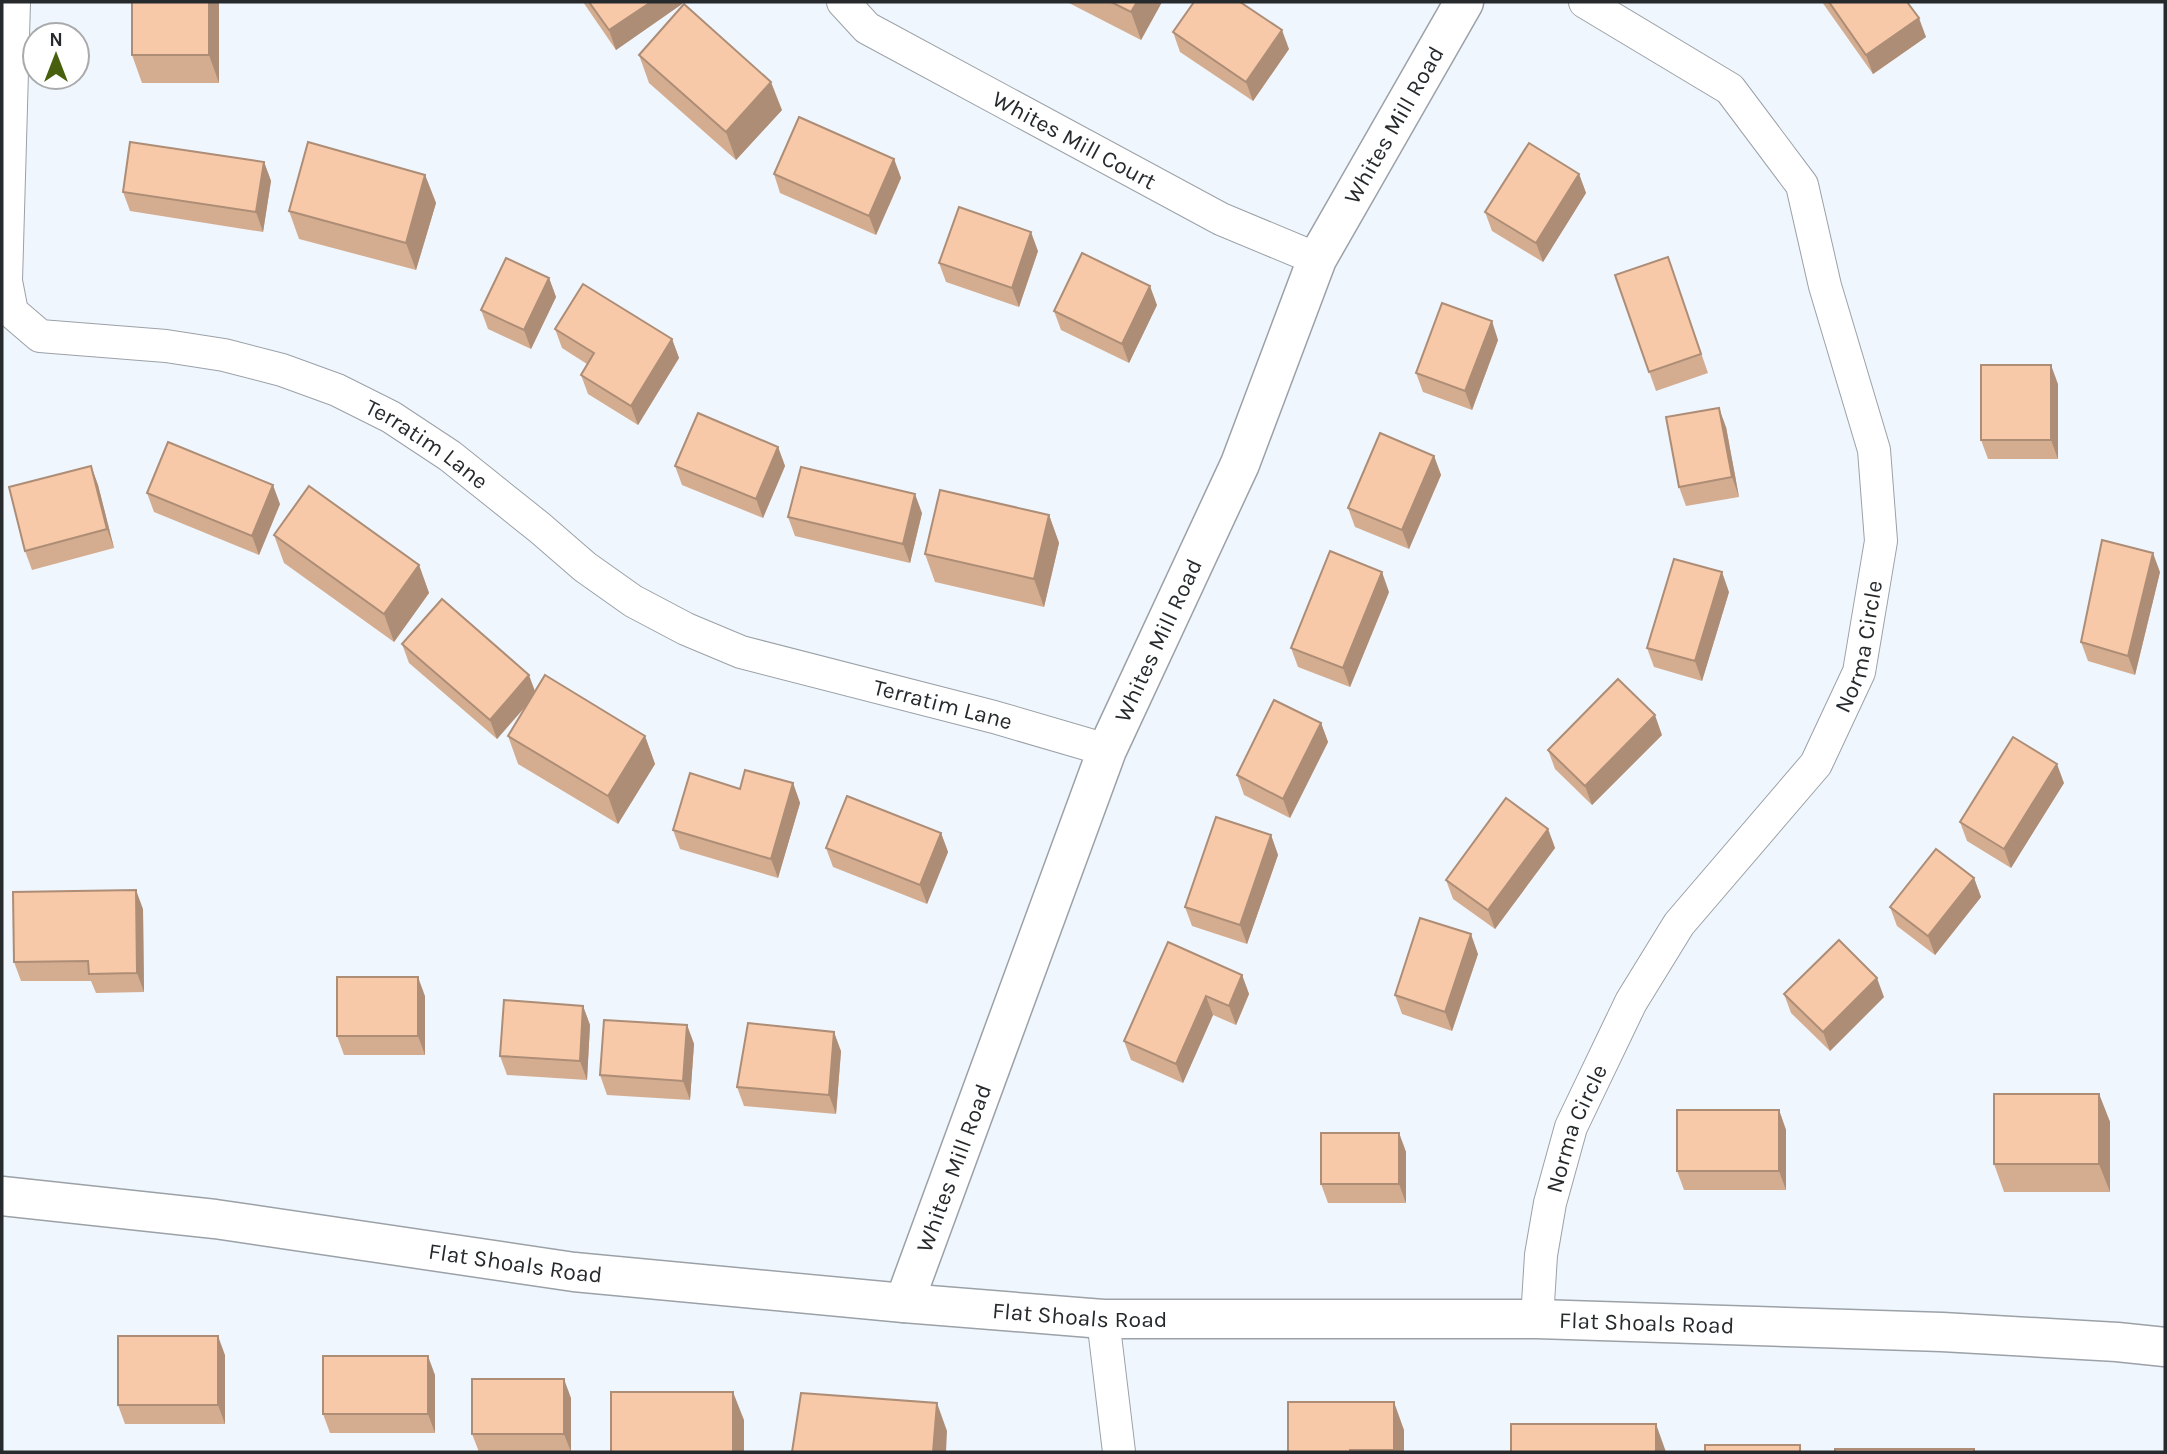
<svg xmlns="http://www.w3.org/2000/svg" width="2167" height="1454" font-family="Karla,sans-serif">
  <style>
    .lines { fill: none; stroke-linecap: round; stroke-linejoin: round }
    .street-casing { stroke: #9ba1a7; stroke-width: 34 }
    .secondary-casing { stroke: #9ba1a7; stroke-width: 41 }
    .street { stroke: #fff; stroke-width: 32 }
    .secondary { stroke: #fff; stroke-width: 38 }
    .wall { fill: #d4ad91 }
    .shaded-wall { fill: #ad8d76 }
    .building { fill: #f7c9a9; stroke: #ad8d76; stroke-width: 2 }
    .labels { text-anchor: middle; dominant-baseline: central; stroke-width: 6; stroke-linejoin: round; paint-order: stroke }
    .street-label { font-size: 23px; fill: #272a2c; stroke: #fff }
  </style>
  <rect width="100%" height="100%" fill="#f0f6fd"/>
  <g class="lines">
    <g class="street-casing">
      <g id="street">
        <path id="s1" d="M14 2 6 281 12 312 40 336 166 346 224 355 282 370 337 390 391 417 450 456 540 528 585 567 633 601 686 629 741 652 994 717 1107 750"/>
        <path id="s2" d="M843 2 867 28 1221 219 1317 259"/>
        <polyline points="1103,1319 1119,1452"/>
        <path id="s3" d="M1537 1319 1541 1255 1550 1203 1571 1127 1631 1002 1679 924 1816 764 1859 672 1881 541 1874 450 1825 286 1802 185 1730 89 1585 2"/>
      </g>
    </g>
    <g class="secondary-casing">
      <g id="secondary">
        <path id="s4" d="M2 1196 215 1219 574 1272 904 1303 1103 1319H1537L1942 1332 2117 1342 2165 1347"/>
        <path id="s5" d="M904 1303 1107 750 1240 464 1317 259 1464 2"/>
      </g>
    </g>
    <use href="#street" class="street"/>
    <use href="#secondary" class="secondary"/>
  </g>
  <g class="wall">
    <polygon points="219,2 219,83 142,83 132,55"/>
    <polygon points="583,2 682,2 682,4 616,50"/>
    <polygon points="1067,2 1162,2 1141,40"/>
    <polygon points="1822,2 1907,2 1926,37 1873,74"/>
    <polygon points="1173,32 1289,49 1253,101 1180,52"/>
    <polygon points="639,55 782,110 736,160 649,83"/>
    <polygon points="894,159 901,178 876,235 780,193 774,174"/>
    <polygon points="264,162 271,181 263,232 130,211 123,192"/>
    <polygon points="1579,174 1586,193 1543,262 1492,231 1485,212"/>
    <polygon points="425,175 436,203 416,270 299,239 289,211"/>
    <polygon points="1038,251 1019,307 946,282 939,263"/>
    <polygon points="1668,257 1708,373 1656,391 1615,275"/>
    <polygon points="549,278 556,297 531,349 488,329 481,310"/>
    <polygon points="1157,305 1129,363 1061,330 1054,311"/>
    <polygon points="555,329 672,339 679,358 638,425 588,394 581,375 587,364 562,348"/>
    <polygon points="1498,340 1472,410 1423,392 1416,373"/>
    <polygon points="2058,384 2058,459 1988,459 1981,440"/>
    <polygon points="1726,427 1739,497 1686,506 1679,487"/>
    <polygon points="778,447 785,466 763,518 682,485 675,466"/>
    <polygon points="1434,456 1441,475 1409,549 1355,527 1348,508"/>
    <polygon points="91,466 98,485 114,548 32,570 25,551"/>
    <polygon points="147,493 280,504 259,555 154,512"/>
    <polygon points="922,513 910,563 795,536 788,517"/>
    <polygon points="1049,515 1059,543 1044,607 935,582 925,554"/>
    <polygon points="274,535 419,565 429,593 394,642 284,563"/>
    <polygon points="2160,572 2135,675 2088,661 2081,642"/>
    <polygon points="1389,592 1350,687 1298,667 1291,648"/>
    <polygon points="1729,592 1702,681 1654,667 1647,648"/>
    <polygon points="402,644 535,691 645,736 655,764 618,824 518,764 508,736 528,704 497,739 409,663"/>
    <polygon points="1321,723 1328,742 1290,818 1244,795 1237,775"/>
    <polygon points="1662,735 1592,805 1555,769 1548,750"/>
    <polygon points="793,783 800,803 778,878 680,849 673,830 740,789"/>
    <polygon points="2064,783 2011,868 1967,841 1960,822"/>
    <polygon points="1548,829 1555,848 1495,929 1453,899 1446,880"/>
    <polygon points="941,833 948,852 927,904 833,867 826,848"/>
    <polygon points="1271,835 1278,855 1247,944 1192,926 1185,907"/>
    <polygon points="1974,878 1981,897 1935,955 1897,926 1890,907"/>
    <polygon points="143,909 144,992 96,993 91,981 21,981 14,962"/>
    <polygon points="1478,954 1452,1031 1402,1014 1395,995"/>
    <polygon points="1242,975 1249,994 1236,1025 1213,1015 1183,1083 1131,1060 1124,1041"/>
    <polygon points="1784,994 1884,997 1830,1051 1791,1013"/>
    <polygon points="425,996 425,1055 344,1055 337,1036"/>
    <polygon points="583,1006 590,1025 587,1080 507,1075 500,1056"/>
    <polygon points="687,1025 694,1044 690,1100 607,1095 600,1075"/>
    <polygon points="841,1051 836,1114 744,1106 737,1087"/>
    <polygon points="2099,1094 2110,1122 2110,1192 2004,1192 1994,1164"/>
    <polygon points="1779,1110 1786,1130 1786,1190 1684,1190 1677,1171"/>
    <polygon points="1399,1133 1406,1152 1406,1203 1328,1203 1321,1184"/>
    <polygon points="225,1355 225,1424 125,1424 118,1405"/>
    <polygon points="435,1375 435,1433 330,1433 323,1414"/>
    <polygon points="571,1398 571,1452 479,1452 472,1434"/>
    <polygon points="1404,1430 1404,1452 1288,1452"/>
  </g>
  <g class="shaded-wall">
    <polygon points="209,2 219,2 219,83 209,55"/>
    <polygon points="651,2 682,2 682,4 616,50 609,30"/>
    <polygon points="1137,2 1162,2 1141,40 1131,12"/>
    <polygon points="1919,18 1926,37 1873,74 1866,55"/>
    <polygon points="1282,30 1289,49 1253,101 1246,82"/>
    <polygon points="771,82 782,110 736,160 726,132"/>
    <polygon points="894,159 901,178 876,235 869,216"/>
    <polygon points="264,162 271,181 263,232 256,212"/>
    <polygon points="1579,174 1586,193 1543,262 1536,243"/>
    <polygon points="425,175 436,203 416,270 406,243"/>
    <polygon points="1031,232 1038,251 1019,307 1012,288"/>
    <polygon points="549,278 556,297 531,349 524,330"/>
    <polygon points="1150,286 1157,305 1129,363 1122,344"/>
    <polygon points="1492,321 1498,340 1472,410 1465,391"/>
    <polygon points="672,339 679,358 638,425 631,406"/>
    <polygon points="2051,365 2058,384 2058,459 2051,440"/>
    <polygon points="1719,408 1726,427 1739,497 1732,477"/>
    <polygon points="778,447 785,466 763,518 756,499"/>
    <polygon points="1434,456 1441,475 1409,549 1402,530"/>
    <polygon points="91,466 98,485 114,548 107,529"/>
    <polygon points="273,485 280,504 259,555 252,536"/>
    <polygon points="915,494 922,513 910,563 903,544"/>
    <polygon points="1049,515 1059,543 1044,607 1034,579"/>
    <polygon points="2153,553 2160,572 2135,675 2128,656"/>
    <polygon points="419,565 429,593 394,642 384,614"/>
    <polygon points="1382,572 1389,592 1350,687 1343,668"/>
    <polygon points="1722,572 1729,592 1702,681 1695,661"/>
    <polygon points="529,675 536,694 497,739 490,720"/>
    <polygon points="1655,715 1662,735 1592,805 1585,786"/>
    <polygon points="1321,723 1328,742 1290,818 1283,799"/>
    <polygon points="645,736 655,764 618,824 608,796"/>
    <polygon points="2057,764 2064,783 2011,868 2004,849"/>
    <polygon points="793,783 800,803 778,878 771,859"/>
    <polygon points="1548,829 1555,848 1495,929 1488,910"/>
    <polygon points="941,833 948,852 927,904 920,885"/>
    <polygon points="1271,835 1278,855 1247,944 1240,925"/>
    <polygon points="1974,878 1981,897 1935,955 1928,936"/>
    <polygon points="136,890 143,909 144,992 137,973"/>
    <polygon points="1471,934 1478,954 1452,1031 1445,1012"/>
    <polygon points="1242,975 1249,994 1236,1025 1229,1006"/>
    <polygon points="418,977 425,996 425,1055 418,1036"/>
    <polygon points="1877,978 1884,997 1830,1051 1823,1032"/>
    <polygon points="1206,996 1213,1015 1183,1083 1176,1064"/>
    <polygon points="583,1006 590,1025 587,1080 580,1061"/>
    <polygon points="687,1025 694,1044 690,1100 683,1081"/>
    <polygon points="834,1032 841,1051 836,1114 829,1095"/>
    <polygon points="2099,1094 2110,1122 2110,1192 2099,1164"/>
    <polygon points="1779,1110 1786,1130 1786,1190 1779,1171"/>
    <polygon points="1399,1133 1406,1152 1406,1203 1399,1184"/>
    <polygon points="218,1336 225,1355 225,1424 218,1405"/>
    <polygon points="428,1356 435,1375 435,1433 428,1414"/>
    <polygon points="564,1379 571,1398 571,1452 564,1434"/>
    <polygon points="733,1392 744,1420 744,1452 733,1452"/>
    <polygon points="1394,1402 1404,1430 1404,1452 1395,1452 1394,1450"/>
    <polygon points="937,1403 947,1431 946,1452 933,1452"/>
    <polygon points="1656,1424 1666,1452 1656,1452"/>
  </g>
  <g class="building">
    <rect x="132" y="2" width="77" height="53"/>
    <polygon points="589,2 651,2 609,30"/>
    <polygon points="1111,2 1137,2 1131,12"/>
    <polygon points="1194,2 1240,2 1282,30 1246,82 1173,32"/>
    <polygon points="1829,2 1907,2 1919,18 1866,55"/>
    <polygon points="684,4 771,82 726,132 639,55"/>
    <polygon points="799,117 894,159 869,216 774,174"/>
    <polygon points="130,142 264,162 256,212 123,192"/>
    <polygon points="308,142 425,175 406,243 289,211"/>
    <polygon points="1529,143 1579,174 1536,243 1485,212"/>
    <polygon points="959,207 1031,232 1012,288 939,263"/>
    <polygon points="1082,253 1150,286 1122,344 1054,311"/>
    <polygon points="1668,257 1701,354 1649,372 1615,275"/>
    <polygon points="506,258 549,278 524,330 481,310"/>
    <polygon points="583,284 672,339 631,406 581,375 594,353 555,329"/>
    <polygon points="1442,303 1492,321 1465,391 1416,373"/>
    <rect x="1981" y="365" width="70" height="75"/>
    <polygon points="1719,408 1732,477 1679,487 1666,417"/>
    <polygon points="698,413 778,447 756,499 675,466"/>
    <polygon points="1380,433 1434,456 1402,530 1348,508"/>
    <polygon points="168,442 273,485 252,536 147,493"/>
    <polygon points="91,466 107,529 25,551 9,487"/>
    <polygon points="801,467 915,494 903,544 788,517"/>
    <polygon points="309,486 419,565 384,614 274,535"/>
    <polygon points="940,490 1049,515 1034,579 925,554"/>
    <polygon points="2102,540 2153,553 2128,656 2081,642"/>
    <polygon points="1330,551 1382,572 1343,668 1291,648"/>
    <polygon points="1674,559 1722,572 1695,661 1647,648"/>
    <polygon points="442,599 529,675 490,720 402,644"/>
    <polygon points="545,675 645,736 608,796 508,736"/>
    <polygon points="1618,679 1655,715 1585,786 1548,750"/>
    <polygon points="1274,700 1321,723 1283,799 1237,775"/>
    <polygon points="2013,737 2057,764 2004,849 1960,822"/>
    <polygon points="745,770 793,783 771,859 673,830 690,773 740,789"/>
    <polygon points="847,796 941,833 920,885 826,848"/>
    <polygon points="1506,798 1548,829 1488,910 1446,880"/>
    <polygon points="1216,817 1271,835 1240,925 1185,907"/>
    <polygon points="1936,849 1974,878 1928,936 1890,907"/>
    <polygon points="136,890 137,973 89,974 88,961 14,962 13,892"/>
    <polygon points="1420,918 1471,934 1445,1012 1395,995"/>
    <polygon points="1839,940 1877,978 1823,1032 1784,994"/>
    <polygon points="1168,942 1242,975 1229,1006 1206,996 1176,1064 1124,1041"/>
    <rect x="337" y="977" width="81" height="59"/>
    <polygon points="504,1000 583,1006 580,1061 500,1056"/>
    <polygon points="604,1020 687,1025 683,1081 600,1075"/>
    <polygon points="748,1023 834,1032 829,1095 737,1087"/>
    <rect x="1994" y="1094" width="105" height="70"/>
    <rect x="1677" y="1110" width="102" height="61"/>
    <rect x="1321" y="1133" width="78" height="51"/>
    <rect x="118" y="1336" width="100" height="69"/>
    <rect x="323" y="1356" width="105" height="58"/>
    <rect x="472" y="1379" width="92" height="55"/>
    <rect x="611" y="1392" width="122" height="60"/>
    <polygon points="801,1393 937,1403 933,1452 792,1452"/>
    <polygon points="1288,1402 1394,1402 1394,1450 1350,1450 1350,1452 1288,1452"/>
    <rect x="1511" y="1424" width="145" height="28"/>
    <rect x="1705" y="1445" width="95" height="7"/>
    <rect x="1835" y="1449" width="139" height="3"/>
  </g>
  <g class="labels">
    <g class="street-label">
      <text stroke="none"><textPath href="#s5" startOffset="1278">Whites Mill Road</textPath></text>
      <text stroke="none"><textPath href="#s2" startOffset="271">Whites Mill Court</textPath></text>
      <text stroke="none"><textPath href="#s1" startOffset="756">Terratim Lane</textPath></text>
      <text stroke="none"><textPath href="#s5" startOffset="710">Whites Mill Road</textPath></text>
      <text stroke="none"><textPath href="#s3" startOffset="763">Norma Circle</textPath></text>
      <text stroke="none"><textPath href="#s1" startOffset="1344">Terratim Lane</textPath></text>
      <text stroke="none"><textPath href="#s3" startOffset="196">Norma Circle</textPath></text>
      <text stroke="none"><textPath href="#s5" startOffset="144">Whites Mill Road</textPath></text>
      <text stroke="none"><textPath href="#s4" startOffset="518">Flat Shoals Road</textPath></text>
      <text stroke="none"><textPath href="#s4" startOffset="1085">Flat Shoals Road</textPath></text>
      <text stroke="none"><textPath href="#s4" startOffset="1652">Flat Shoals Road</textPath></text>
    </g>
  </g>
  <rect width="2167" height="1454" fill="none" stroke="#272a2c" stroke-width="7"/>
  <g transform="translate(56 56)"><circle r="33" fill="#ffffff" stroke="#a9aaab" stroke-width="2"/>
  <path d="M0-5L12 26L0 18L-12 26Z" fill="#48600d"/>
  <text y="-10" font-size="19" font-weight="bold" text-anchor="middle" fill="#272a2c">N</text>
  </g>
</svg>
